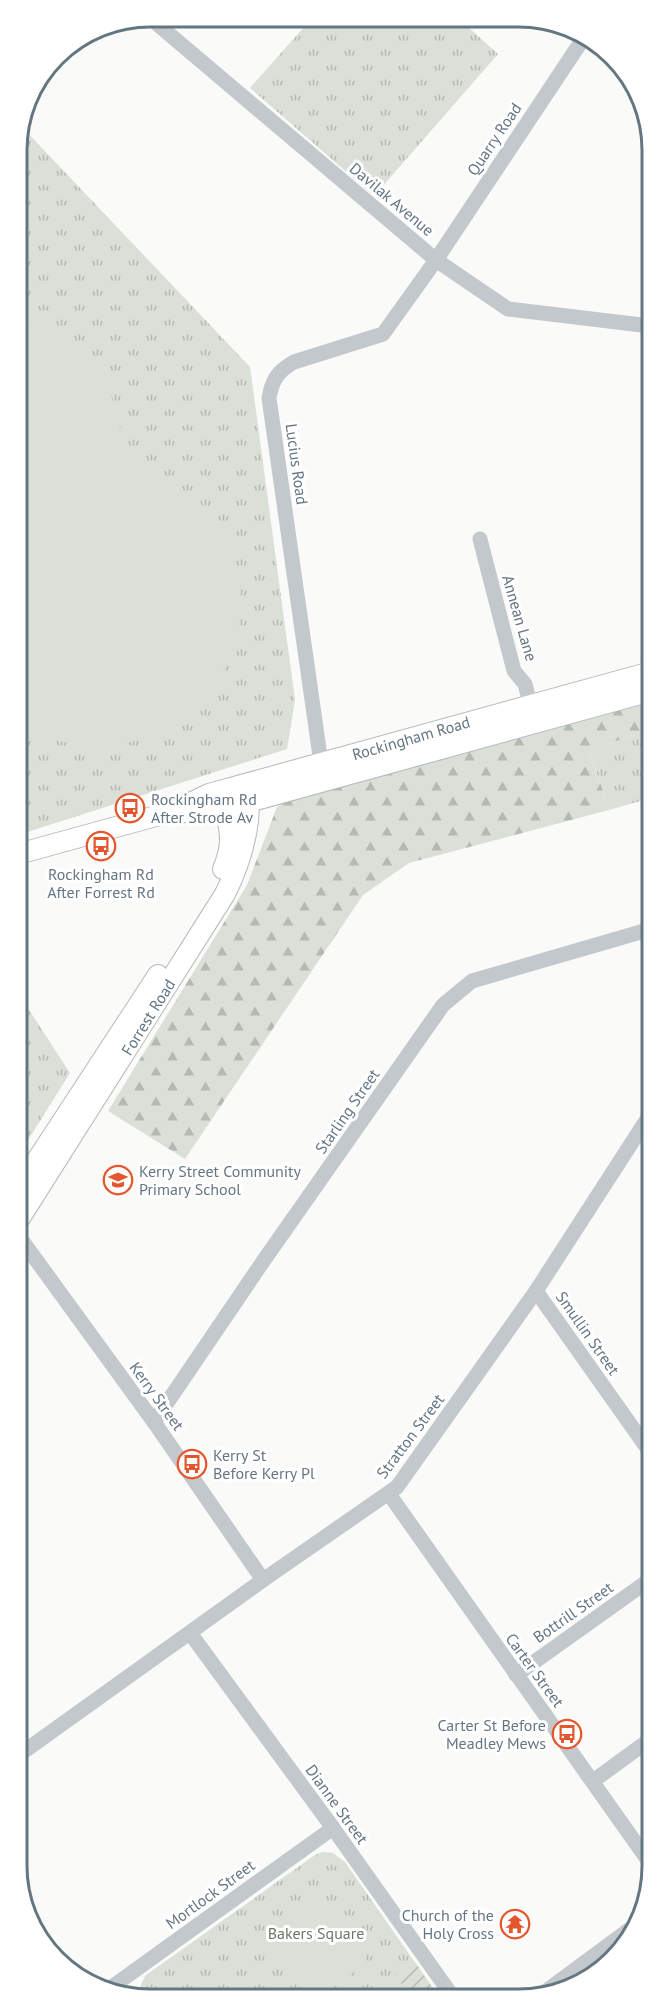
<svg xmlns="http://www.w3.org/2000/svg" width="669" height="2016" font-family="'PT Sans',sans-serif">
  <style>
    .grass { fill: url(#grass-tufts) }
    .forest { fill: url(#forest-firs) }
    .garden { fill: url(#garden-furrows) }
    .pitch { fill: #dadfd7 }
    .lines { fill: none; stroke-linecap: round; stroke-linejoin: round }
    .major-casing { stroke: #b5babe; stroke-width: 22 }
    .minor { stroke: #c3c8cc; stroke-width: 15 }
    .major { stroke: #fff; stroke-width: 20 }
    .labels { text-anchor: middle; dominant-baseline: central; stroke-width: 6; stroke-linejoin: round; paint-order: stroke }
    .street-label { font-size: 16px; fill: #657683; stroke: #fff }
    .poi-label { font-size: 16px; fill: #657683; stroke: #fff; text-anchor: start }
    .park-label { font-size: 16px; fill: #687a64; stroke: #fff }
    .rim { fill: none; stroke: #657683; stroke-width: 3 }
  </style>
  <defs>
    <pattern id="grass-tufts" width="24" height="20" patternUnits="userSpaceOnUse" patternTransform="scale(1.5)"><rect width="24" height="20" fill="#dadfd7"/><path d="M3 7l-1-3M5 7V3M7 7l1-3M15 17l-1-3M17 17v-4M19 17l1-3" fill="none" stroke="#b4b9b4"/></pattern>
    <pattern id="forest-firs" width="22" height="20" patternUnits="userSpaceOnUse" patternTransform="scale(1.5)"><rect width="22" height="20" fill="#dadfd7"/><path d="M5 1l3.5 6h-7zM16 11l3.5 6h-7z" fill="#b4b9b4"/></pattern>
    <pattern id="garden-furrows" width="10" height="10" patternUnits="userSpaceOnUse" patternTransform="scale(1.5)"><rect width="10" height="10" fill="#dadfd7"/><path d="M-1 1l2-2M0 10L10 0M9 11l2-2" fill="none" stroke="#b4b9b4"/></pattern>
  </defs>
  <rect width="100%" height="100%" fill="#fafaf8"/>
  <g class="grass">
    <polygon points="312,18 459,19 498,54 374,196 250,88"/>
    <polygon points="21,126 250,367 295,700 287,749 18,835 17,141"/>
    <polygon points="651,728 651,798 609,810 590,751"/>
    <polygon points="18,993 70,1073 18,1156"/>
    <polygon points="323,1852 333,1853 345,1862 439,1997 140,1997 141,1984 146,1975 315,1855"/>
  </g>
  <polygon class="forest" points="651,699 651,728 590,751 609,810 409,863 363,895 185,1159 108,1111 247,885 277,807 297,796"/>
  <polygon class="garden" points="415,1962 439,1997 411,1997 395,1975"/>
  <g class="pitch">
    <polygon points="17,318 40,324 81,351 110,391 123,439 122,464 158,473 199,501 228,541 241,588 238,638 218,683 187,716 147,739 103,747 58,741 18,722"/>
    <polygon points="322,1898 368,1962 319,1997 307,1997 265,1938"/>
    <polygon points="395,1975 411,1997 366,1997"/>
  </g>
  <g class="lines">
    <g class="major-casing">
      <g id="major">
        <polyline points="174,811 205,814 651,691"/>
        <polyline points="18,854 174,811 209,794 651,672"/>
        <path d="M223 869C233 845 231 833 225 808"/>
        <polyline points="18,1189 158,975"/>
        <path d="M18 1221 225 894C240 864 249 835 249 802"/>
      </g>
    </g>
    <g class="minor">
      <polyline points="149,17 436,260 508,309 650,326"/>
      <polyline points="480,539 514,671 525,684 530,704"/>
      <path d="M321 763 269 398C272 380 278 371 294 362L383 334 436 260 583 39"/>
      <polyline points="18,1235 154,1422 263,1580"/>
      <polyline points="536,1291 652,1455"/>
      <polyline points="154,1422 264,1260 443,1005 472,981 651,929"/>
      <polyline points="389,1494 652,1866"/>
      <polyline points="190,1633 333,1828 453,1997"/>
      <polyline points="516,1675 652,1578"/>
      <polyline points="19,1755 263,1580 397,1487 536,1291 651,1113"/>
      <polyline points="593,1781 652,1738"/>
      <polyline points="109,1989 333,1828"/>
      <polyline points="538,1997 630,1929"/>
    </g>
    <use href="#major" class="major"/>
  </g>
  <defs>
    <g id="bus-ring" transform="scale(1.5)"><circle r="9.5" fill="#fff" stroke="#e4572e" stroke-width="1.5"/><path d="M-5-6H5V4H4V6H2V4H-2V6H-4V4H-5ZM-3.5-4V0h7V-4ZM-3.5 1.2v1.5H-2V1.2ZM2 1.2v1.5H3.5V1.2Z" fill="#e4572e"/></g>
    <g id="school-ring" transform="scale(1.5)"><circle r="9.5" fill="#fff" stroke="#e4572e" stroke-width="1.5"/><path d="M0-5L7-2L0 1L-7-2ZM-4 1L0 2.5L4 1V4Q0 6-4 4Z" fill="#e4572e"/></g>
    <g id="temple-ring" transform="scale(1.5)"><circle r="9.5" fill="#fff" stroke="#e4572e" stroke-width="1.5"/><path d="M0-6L5-2H3V0L6.5 2.5H4V6H1.5V3h-3V6H-4V2.5H-6.5L-3 0V-2H-5Z" fill="#e4572e"/></g>
  </defs>
  <g fill-rule="evenodd">
    <use href="#bus-ring" x="130" y="808"/>
    <use href="#bus-ring" x="101" y="846"/>
    <use href="#school-ring" x="118" y="1180"/>
    <use href="#bus-ring" x="192" y="1464"/>
    <use href="#bus-ring" x="567" y="1734"/>
    <use href="#temple-ring" x="515" y="1924"/>
  </g>
  <g class="labels">
    <g class="street-label">
      <text transform="translate(494 139) rotate(-56)">Quarry Road</text>
      <text transform="translate(392 199) rotate(40)">Davilak Avenue</text>
      <text transform="translate(297 464) rotate(82)">Lucius Road</text>
      <text transform="translate(520 618) rotate(74)">Annean Lane</text>
      <text transform="translate(411 738) rotate(-16)">Rockingham Road</text>
      <text transform="translate(148 1017) rotate(-58)">Forrest Road</text>
      <text transform="translate(347 1111) rotate(-55)">Starling Street</text>
      <text transform="translate(588 1333) rotate(55)">Smullin Street</text>
      <text transform="translate(157 1396) rotate(54)">Kerry Street</text>
      <text transform="translate(410 1436) rotate(-53)">Stratton Street</text>
      <text transform="translate(573 1612) rotate(-35)">Bottrill Street</text>
      <text transform="translate(535 1670) rotate(54)">Carter Street</text>
      <text transform="translate(337 1804) rotate(54)">Dianne Street</text>
      <text transform="translate(210 1894) rotate(-36)">Mortlock Street</text>
    </g>
    <g class="poi-label">
      <text x="151" y="799">Rockingham Rd<tspan x="151" dy="18">After Strode Av</tspan></text>
      <text x="101" y="874" text-anchor="middle">Rockingham Rd<tspan x="101" dy="18">After Forrest Rd</tspan></text>
      <text x="139" y="1171">Kerry Street Community<tspan x="139" dy="18">Primary School</tspan></text>
      <text x="213" y="1455">Kerry St<tspan x="213" dy="18">Before Kerry Pl</tspan></text>
      <text x="546" y="1725" text-anchor="end">Carter St Before<tspan x="546" dy="18">Meadley Mews</tspan></text>
      <text x="494" y="1915" text-anchor="end">Church of the<tspan x="494" dy="18">Holy Cross</tspan></text>
    </g>
    <g class="park-label">
      <text x="316" y="1933">Bakers Square</text>
    </g>
  </g>
  <path d="M0 0H669V2016H0ZM150 27H519A123 123 0 0 1 642 150V1866A123 123 0 0 1 519 1989H150A123 123 0 0 1 27 1866V150A123 123 0 0 1 150 27Z" fill="#fff" fill-rule="evenodd"/>
  <path class="rim" d="M150 27H519A123 123 0 0 1 642 150V1866A123 123 0 0 1 519 1989H150A123 123 0 0 1 27 1866V150A123 123 0 0 1 150 27Z"/>
</svg>
